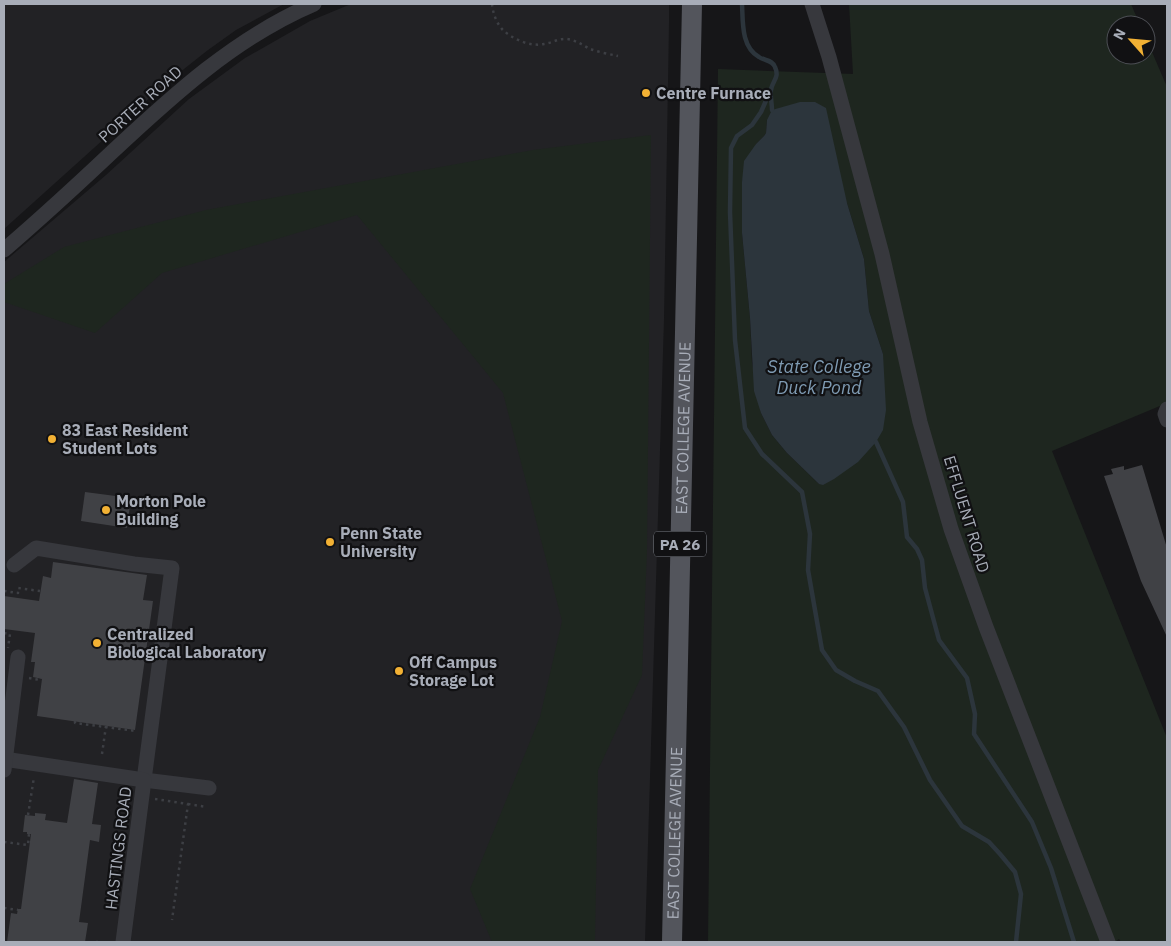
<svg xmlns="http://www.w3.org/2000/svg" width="1171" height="946" font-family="'IBM Plex Sans',sans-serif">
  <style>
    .built { fill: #222225 }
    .green { fill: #1e261f; fill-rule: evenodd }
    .water { fill: #2c353c }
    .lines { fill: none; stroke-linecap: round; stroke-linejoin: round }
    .stream { stroke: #2c353c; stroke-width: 4.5 }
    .building { fill: #404145 }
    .path { stroke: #3d3f44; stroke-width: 2.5; stroke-dasharray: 2.5 4; stroke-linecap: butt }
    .minor { stroke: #37383d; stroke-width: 15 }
    .major { stroke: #53555c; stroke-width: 20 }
    .poi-dot { fill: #f2b134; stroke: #111113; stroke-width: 2 }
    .labels { text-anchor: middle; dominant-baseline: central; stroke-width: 4.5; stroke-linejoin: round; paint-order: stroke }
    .shield { fill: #111113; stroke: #7b7e86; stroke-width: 1 }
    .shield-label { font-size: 15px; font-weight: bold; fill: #a8adb8 }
    .poi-label { font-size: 16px; font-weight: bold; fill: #a8adb8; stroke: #111113; text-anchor: start }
    .street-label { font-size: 16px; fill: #a8adb8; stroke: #111113 }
    .water-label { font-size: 18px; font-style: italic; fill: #7f9bb3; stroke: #111113 }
  </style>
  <rect width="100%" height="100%" fill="#161618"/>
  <g class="built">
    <polygon points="4,4 284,4 236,30 208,50 165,84 4,229"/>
    <polygon points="351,4 669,4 669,23 664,319 645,942 4,942 4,262 106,175 189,99 245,58 310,21"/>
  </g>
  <g class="green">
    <path d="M849 4H1131L1140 25H1116V55H1146V38L1167 87V403L1052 451 1167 738V942H1121L1119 939 1115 942H708L718 69 853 74ZM767 120 847 203 864 259 869 311 883 354 819 484 787 453 772 435 761 413 752 363 750 318 742 233V182L756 144 764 136 766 133Z"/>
    <polygon points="651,135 647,551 642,675 598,770 595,942 492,942 470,889 540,717 562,621 503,393 357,215 162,273 95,333 4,302 4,284 64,247 206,210 533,150"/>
  </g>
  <polygon class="water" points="800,102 815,102 826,108 847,203 864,259 869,311 883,354 886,410 883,430 876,442 858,462 834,479 823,485 819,484 787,453 772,435 761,413 754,391 750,318 742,233 742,182 744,161 756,144 764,136 766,133 767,120 772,110"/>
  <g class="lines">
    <g class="stream">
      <path d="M742 4C743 22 741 47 759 57 765 61 773 60 775 67 780 78 772 81 771 90 770 96 772 103 772 110"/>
      <polyline points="771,89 761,112 752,125 737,136 731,148 730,212 735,340 745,428 762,454 802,492 810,534 808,570 822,650 836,670 855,681 878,691 904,727 930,780 962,826 989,842 1000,854 1015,872 1021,894 1016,942"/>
      <polyline points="876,442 903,502 907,537 917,549 922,560 925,588 939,640 967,678 975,714 974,734 1032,822 1051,868 1074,942"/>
    </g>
  </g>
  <g class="building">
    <polygon points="1142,465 1167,548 1167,637 1141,581 1104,476 1113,474 1111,469 1124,466 1124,470"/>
    <polygon points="85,492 131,498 127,528 81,521"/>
    <polygon points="53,562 147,575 143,600 153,601 135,730 37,716 42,679 33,677 35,662 31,662 35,633 4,629 4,596 39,601 43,576 51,578"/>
    <polygon points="74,779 98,783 92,824 101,825 99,842 90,840 79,922 88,923 85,942 7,942 11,913 17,914 18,909 21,909 31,834 27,834 27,832 23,832 25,815 35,816 35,813 46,814 45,820 67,823"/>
  </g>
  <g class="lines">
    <g class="path">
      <path d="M492 4C493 13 496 22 502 29 512 39 530 47 544 44 552 43 559 38 567 39 575 40 581 44 588 48 597 52 609 54 618 56"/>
      <polyline points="4,591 18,593 18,588 40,591"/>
      <polyline points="4,633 10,634 8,648"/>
      <polyline points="29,678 40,680 41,678"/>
      <polyline points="75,721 75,723 136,731"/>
      <polyline points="102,754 106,726"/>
      <polyline points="155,799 188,804 172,920"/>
      <polyline points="188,804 207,807"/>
      <polyline points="28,815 34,777"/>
      <polyline points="4,842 28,845 29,834"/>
      <polyline points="4,908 18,910"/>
      <polyline points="96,942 98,942"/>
    </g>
    <g class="minor">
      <polyline points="812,4 829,57 882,254 920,422 951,529 986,627 1108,942"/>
      <path d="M4 250C40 219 76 186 111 153 172 96 236 37 314 4"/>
      <polyline points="1167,409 1165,414 1167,420"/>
      <polyline points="14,565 36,548 134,564 172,568 144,780 209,788"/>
      <polyline points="4,759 144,780 123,942"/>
      <polyline points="4,770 18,657"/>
    </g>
    <path class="major" id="s1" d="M672 942 692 4"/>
  </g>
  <g class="poi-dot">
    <circle cx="646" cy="93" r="5"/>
    <circle cx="52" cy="439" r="5"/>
    <circle cx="106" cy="510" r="5"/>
    <circle cx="330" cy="542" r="5"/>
    <circle cx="97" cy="643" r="5"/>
    <circle cx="399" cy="671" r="5"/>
  </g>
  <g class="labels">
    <rect class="shield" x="654" y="531.5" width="52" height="25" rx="4"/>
    <g class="shield-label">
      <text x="680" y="544">PA 26</text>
    </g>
    <g class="poi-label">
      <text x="656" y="93">Centre Furnace</text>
      <text x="62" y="430">83 East Resident<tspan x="62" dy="18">Student Lots</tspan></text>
      <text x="116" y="501">Morton Pole<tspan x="116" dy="18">Building</tspan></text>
      <text x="340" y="533">Penn State<tspan x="340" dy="18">University</tspan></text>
      <text x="107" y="634">Centralized<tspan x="107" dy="18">Biological Laboratory</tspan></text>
      <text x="409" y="662">Off Campus<tspan x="409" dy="18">Storage Lot</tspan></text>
    </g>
    <g class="street-label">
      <text transform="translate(140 104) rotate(-42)">PORTER ROAD</text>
      <text stroke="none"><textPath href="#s1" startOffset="514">EAST COLLEGE AVENUE</textPath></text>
      <text transform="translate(967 514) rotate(73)">EFFLUENT ROAD</text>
      <text stroke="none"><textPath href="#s1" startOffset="109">EAST COLLEGE AVENUE</textPath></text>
      <text transform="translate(118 848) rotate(-83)">HASTINGS ROAD</text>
    </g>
    <g class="water-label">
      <text x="819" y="366">State College<tspan x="819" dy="21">Duck Pond</tspan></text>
    </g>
  </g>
  <rect width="1171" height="946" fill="none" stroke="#a8adb8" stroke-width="10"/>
  <g transform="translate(1131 40) rotate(297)"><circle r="24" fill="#111113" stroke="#4d4f55"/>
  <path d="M0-4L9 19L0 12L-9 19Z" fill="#f2b134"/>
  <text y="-8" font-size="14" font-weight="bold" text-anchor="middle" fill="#a8adb8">N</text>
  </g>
</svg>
